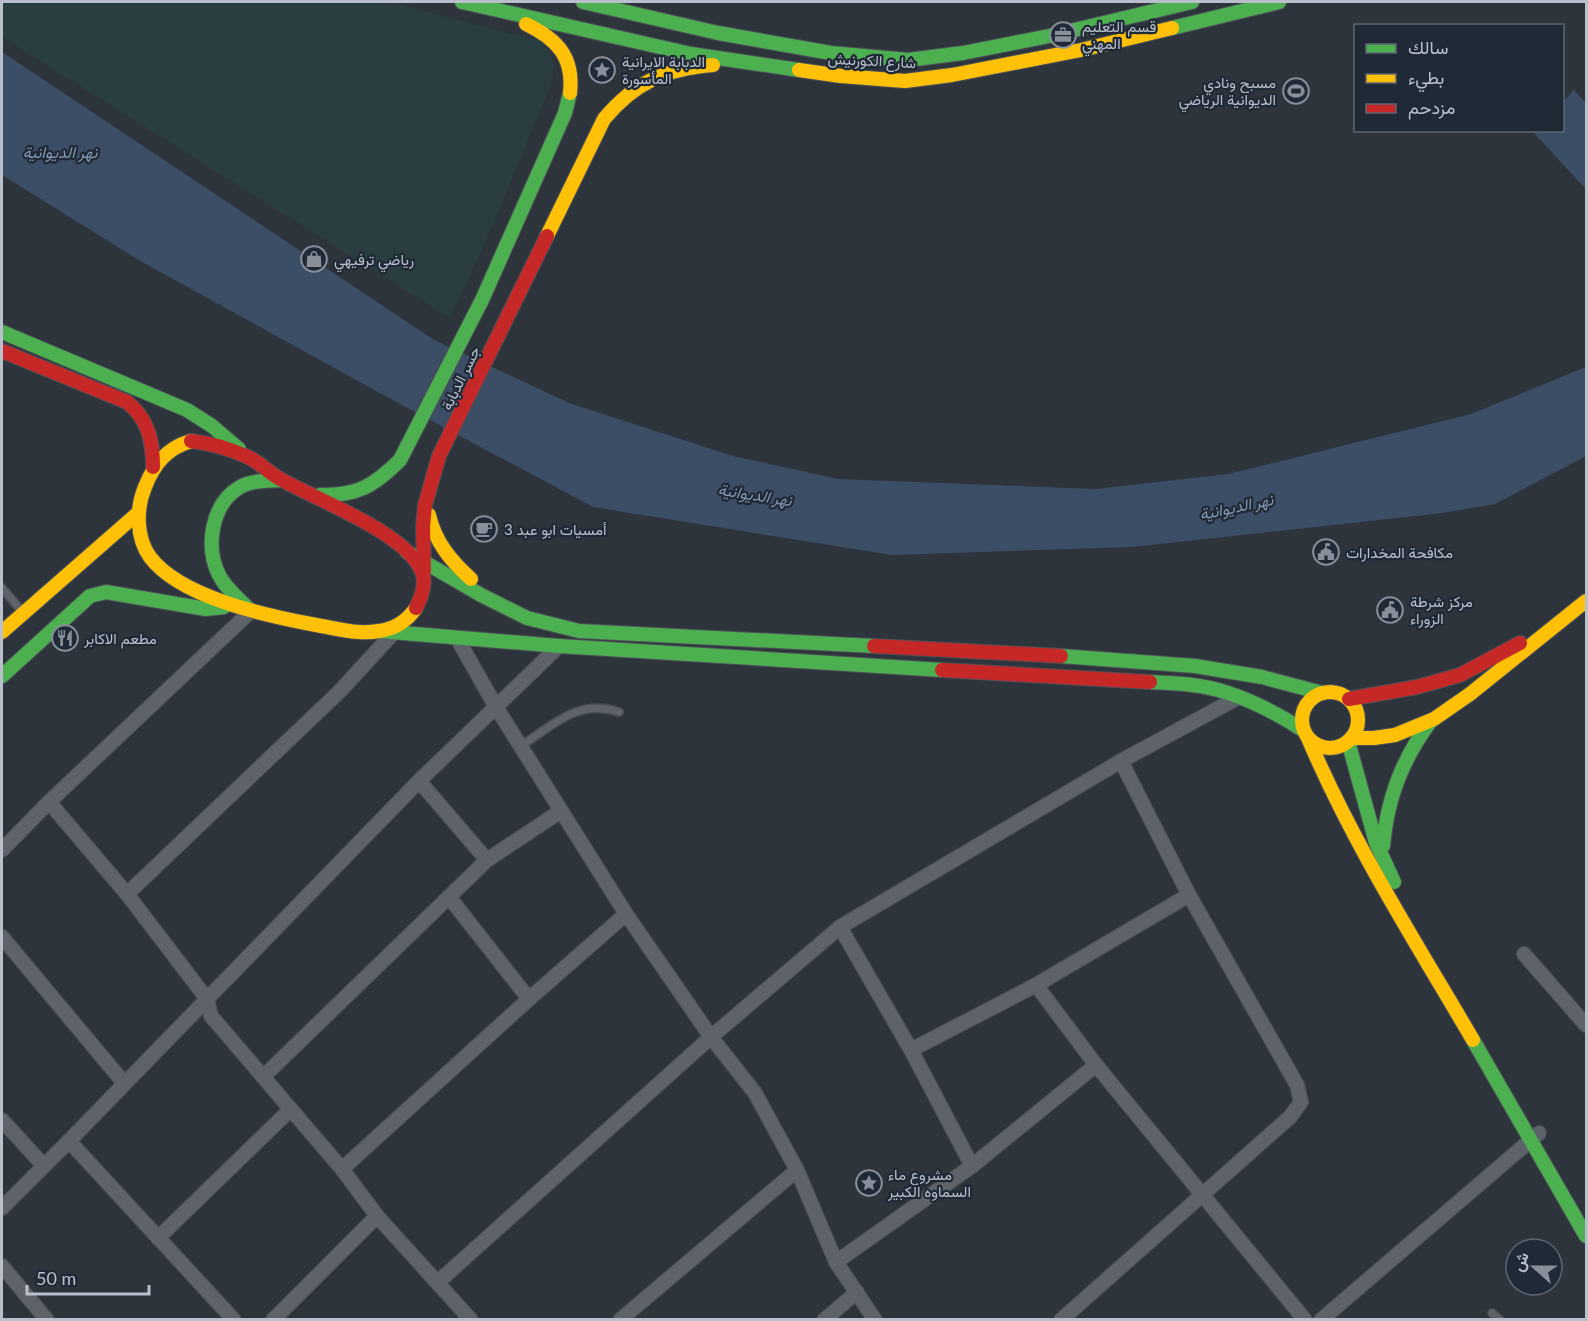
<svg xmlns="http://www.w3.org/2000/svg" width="1588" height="1321" font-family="Lato,Vazirmatn,sans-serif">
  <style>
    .green { fill: #2a3e42 }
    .water { fill: #3c4e66 }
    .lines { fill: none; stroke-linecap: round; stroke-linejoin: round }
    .lane-casing { stroke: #4c5056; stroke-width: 10 }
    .street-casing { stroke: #4c5056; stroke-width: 16 }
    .fast-casing { stroke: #4c5056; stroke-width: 16 }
    .slow-casing { stroke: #4c5056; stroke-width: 16 }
    .jam-casing { stroke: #4c5056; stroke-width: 16 }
    .lane { stroke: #5e626a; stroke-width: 7 }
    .street { stroke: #5e626a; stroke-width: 14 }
    .fast { stroke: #4caf50; stroke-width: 14 }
    .slow { stroke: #ffc107; stroke-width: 14 }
    .jam { stroke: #c62828; stroke-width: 14 }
    .labels { text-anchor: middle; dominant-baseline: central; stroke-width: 4.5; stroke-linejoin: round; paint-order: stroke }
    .poi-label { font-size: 15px; fill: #b9c0cc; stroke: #202a37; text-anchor: start }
    .street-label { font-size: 15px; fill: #b9c0cc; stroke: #202a37 }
    .water-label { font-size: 16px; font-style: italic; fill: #8197b2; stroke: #202a37 }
  </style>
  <rect width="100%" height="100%" fill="#2d343c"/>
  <path class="green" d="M2 2H389L539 41C554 51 555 66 552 82L493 225 450 318 2 37Z"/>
  <g class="water">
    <polygon points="2,52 434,340 569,403 733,456 838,479 1096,489 1228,474 1471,414 1586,367 1586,456 1495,504 1443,513 1132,547 892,555 593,507 389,398 142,262 2,175"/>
    <polygon points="1574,90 1586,103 1586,189 1532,131 1562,130 1563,102"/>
  </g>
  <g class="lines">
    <g class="lane-casing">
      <g id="lane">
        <polyline points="2,588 21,610"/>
        <path d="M521 746C553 725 579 698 619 712"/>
        <polyline points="1492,1313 1500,1320"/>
      </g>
    </g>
    <g class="street-casing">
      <g id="street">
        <polyline points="457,638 496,707 626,914 711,1037 755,1093 797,1170 836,1262 875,1320"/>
        <polyline points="419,781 487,860"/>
        <polyline points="49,802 127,894 207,999 211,1016 342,1169 377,1216 471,1320"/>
        <polyline points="2,850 49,802 251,611"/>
        <polyline points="127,894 340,691 397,629"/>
        <polyline points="449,897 529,999"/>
        <polyline points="840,927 911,1050 972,1166"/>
        <polyline points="2,937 124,1083"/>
        <polyline points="1524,954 1586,1025"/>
        <polyline points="1036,985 1096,1065 1305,1320"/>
        <polyline points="911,1050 1036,985 1189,895"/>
        <polyline points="264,1076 487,860 561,811"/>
        <polyline points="2,1120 44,1166"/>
        <polyline points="69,1141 234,1320"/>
        <polyline points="342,1169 529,999 626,914"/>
        <polyline points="2,1208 69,1141 419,781 559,646"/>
        <polyline points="158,1238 291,1109"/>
        <polyline points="836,1262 972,1166 1096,1065"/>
        <polyline points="2,1266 47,1320"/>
        <polyline points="438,1282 711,1037 840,927 1121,761 1239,697"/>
        <polyline points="273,1320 377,1216"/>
        <polyline points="620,1320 797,1170"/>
        <polyline points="824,1320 857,1292"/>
        <polyline points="1061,1320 1290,1117 1301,1102 1297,1085 1189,895 1121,761"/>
        <polyline points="1321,1320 1539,1133"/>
      </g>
    </g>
    <g class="fast-casing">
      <g id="fast">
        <polyline points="462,2 691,54 799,70"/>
        <polyline points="583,2 718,33 831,53 908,60 963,53 1049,36 1192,2"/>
        <polyline points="1172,28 1279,2"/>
        <polyline points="2,332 187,410 212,426 239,449"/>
        <path d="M320 495C357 496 374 486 400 460L482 300 565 113 570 93"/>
        <polyline points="407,552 481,595 527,618 579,631 874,646"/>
        <path d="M250 610C239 599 226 589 219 575 205 547 211 504 240 487 252 480 268 481 281 480"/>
        <polyline points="379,631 559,646 942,670"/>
        <polyline points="1061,656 1195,666 1262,677 1322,693"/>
        <polyline points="2,676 90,596 106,592 206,609 224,607"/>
        <path d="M1150 682C1164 683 1178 683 1192 685 1231 689 1270 709 1303 730"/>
        <polyline points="1348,741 1376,843 1394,882"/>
        <path d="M1383 846C1387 799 1402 760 1430 722"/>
        <polyline points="1473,1040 1586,1236"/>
      </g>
    </g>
    <g class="slow-casing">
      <g id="slow">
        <path d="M526 24C557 39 574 57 570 93"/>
        <polyline points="799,70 841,76 905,81 952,75 1081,50 1172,28"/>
        <path d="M547 236 604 119C635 82 665 69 713 65"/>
        <path d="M191 441C167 448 154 464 145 487 136 508 136 538 150 557 180 597 264 615 311 624 334 628 356 635 379 631 395 629 407 621 416 608"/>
        <path d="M429 515C435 542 451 561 471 579"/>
        <polyline points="2,632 138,513"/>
        <circle cx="1330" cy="720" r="28"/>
        <path d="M1308 738C1353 844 1415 941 1473 1040"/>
        <polyline points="1351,738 1374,738 1395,735 1434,719 1470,694 1586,601"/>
      </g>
    </g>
    <g class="jam-casing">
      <g id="jam">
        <path d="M2 351 127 402C148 419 153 440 153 467"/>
        <path d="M191 441C211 443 230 449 248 457 261 463 270 474 282 480 318 500 408 534 422 572 427 584 421 598 416 608"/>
        <polyline points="424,571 423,527 425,505 439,456 547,236"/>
        <polyline points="874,646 1061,656"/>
        <polyline points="942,670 1150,682"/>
        <polyline points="1349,699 1417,687 1460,675 1520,643"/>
      </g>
    </g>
    <use href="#lane" class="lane"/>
    <use href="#street" class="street"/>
    <use href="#fast" class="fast"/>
    <use href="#slow" class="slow"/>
    <use href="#jam" class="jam"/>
  </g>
  <defs>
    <g id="office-ring" transform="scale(1.35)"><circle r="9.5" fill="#202a37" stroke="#888f9a" stroke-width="1.5"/><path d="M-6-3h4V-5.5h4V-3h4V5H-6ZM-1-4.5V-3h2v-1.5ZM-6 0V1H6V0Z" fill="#888f9a"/></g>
    <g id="sight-ring" transform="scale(1.35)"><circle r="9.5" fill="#202a37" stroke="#888f9a" stroke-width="1.5"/><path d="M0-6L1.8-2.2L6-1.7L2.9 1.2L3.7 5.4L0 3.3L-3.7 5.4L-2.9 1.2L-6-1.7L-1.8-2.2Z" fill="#888f9a"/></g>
    <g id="stadium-ring" transform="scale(1.35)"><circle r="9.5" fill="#202a37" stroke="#888f9a" stroke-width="1.5"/><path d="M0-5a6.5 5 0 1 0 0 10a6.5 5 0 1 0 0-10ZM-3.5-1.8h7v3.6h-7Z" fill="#888f9a"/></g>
    <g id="shop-ring" transform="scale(1.35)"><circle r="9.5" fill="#202a37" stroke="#888f9a" stroke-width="1.5"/><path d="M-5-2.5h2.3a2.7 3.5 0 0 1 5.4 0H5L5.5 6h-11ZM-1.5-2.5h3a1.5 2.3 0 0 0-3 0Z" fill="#888f9a"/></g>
    <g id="cafe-ring" transform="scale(1.35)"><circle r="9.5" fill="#202a37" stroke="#888f9a" stroke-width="1.5"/><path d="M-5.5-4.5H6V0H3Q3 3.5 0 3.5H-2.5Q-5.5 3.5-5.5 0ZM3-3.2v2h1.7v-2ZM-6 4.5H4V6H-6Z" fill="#888f9a"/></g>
    <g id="civic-ring" transform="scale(1.35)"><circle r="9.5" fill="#202a37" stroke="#888f9a" stroke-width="1.5"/><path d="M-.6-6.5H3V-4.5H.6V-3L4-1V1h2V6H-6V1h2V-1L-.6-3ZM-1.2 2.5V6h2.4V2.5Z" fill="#888f9a"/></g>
    <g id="restaurant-ring" transform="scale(1.35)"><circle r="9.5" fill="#202a37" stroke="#888f9a" stroke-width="1.5"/><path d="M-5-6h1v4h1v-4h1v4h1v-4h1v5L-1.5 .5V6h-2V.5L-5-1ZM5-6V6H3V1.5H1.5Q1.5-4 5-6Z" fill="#888f9a"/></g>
  </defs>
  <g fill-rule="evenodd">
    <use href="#office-ring" x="1063" y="35"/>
    <use href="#sight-ring" x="602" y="70"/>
    <use href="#stadium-ring" x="1296" y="91"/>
    <use href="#shop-ring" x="314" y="259"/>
    <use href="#cafe-ring" x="484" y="529"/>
    <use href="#civic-ring" x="1326" y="552"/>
    <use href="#civic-ring" x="1390" y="610"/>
    <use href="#restaurant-ring" x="65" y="638"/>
    <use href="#sight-ring" x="869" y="1183"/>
  </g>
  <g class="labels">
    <g class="poi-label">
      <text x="1082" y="26">قسم التعليم<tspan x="1082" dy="17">المهني</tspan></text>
      <text x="622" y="61">الدبابة الايرانية<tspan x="622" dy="17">المأسورة</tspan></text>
      <text x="1276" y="82" text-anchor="end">مسبح ونادي<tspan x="1276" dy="17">الديوانية الرياضي</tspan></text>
      <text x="334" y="259">رياضي ترفيهي</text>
      <text x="504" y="529">أمسيات ابو عبد 3</text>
      <text x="1346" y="552">مكافحة المخدارات</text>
      <text x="1410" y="601">مركز شرطة<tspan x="1410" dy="17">الزوراء</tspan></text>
      <text x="84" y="638">مطعم الاكابر</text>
      <text x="888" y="1174">مشروع ماء<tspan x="888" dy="17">السماوه الكبير</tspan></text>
    </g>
    <g class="street-label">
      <text transform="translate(872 60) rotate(3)">شارع الكورنيش</text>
      <text transform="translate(460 378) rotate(-64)">جسر الدبابة</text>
    </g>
    <g class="water-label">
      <text x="60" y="151">نهر الديوانية</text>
      <text transform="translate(755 494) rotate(9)">نهر الديوانية</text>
      <text transform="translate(1236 506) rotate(-12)">نهر الديوانية</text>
    </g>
  </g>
  <rect width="1588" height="1321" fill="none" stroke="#b9c0cc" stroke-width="6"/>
  <rect x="1354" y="24" width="210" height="108" fill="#202a37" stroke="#5d6673" stroke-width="1.5"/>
  <rect x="1366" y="44" width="30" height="9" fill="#4caf50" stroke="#5d6673" stroke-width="1.5"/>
  <text x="1408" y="54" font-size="18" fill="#b9c0cc">سالك</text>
  <rect x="1366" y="74" width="30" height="9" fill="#ffc107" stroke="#5d6673" stroke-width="1.5"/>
  <text x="1408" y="84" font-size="18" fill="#b9c0cc">بطيء</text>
  <rect x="1366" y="104" width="30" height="9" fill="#c62828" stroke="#5d6673" stroke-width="1.5"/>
  <text x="1408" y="114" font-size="18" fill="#b9c0cc">مزدحم</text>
  <g transform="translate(1534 1267) rotate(291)"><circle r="28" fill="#202a37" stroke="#5d6673" stroke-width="1.5"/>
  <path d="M0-4.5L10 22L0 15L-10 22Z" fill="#888f9a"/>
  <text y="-9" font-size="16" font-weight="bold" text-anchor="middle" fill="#b9c0cc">ش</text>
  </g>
  <path d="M27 1285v9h122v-9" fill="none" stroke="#b9c0cc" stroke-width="3"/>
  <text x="36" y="1285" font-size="18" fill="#b9c0cc" stroke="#202a37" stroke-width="4.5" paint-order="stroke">50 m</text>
</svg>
